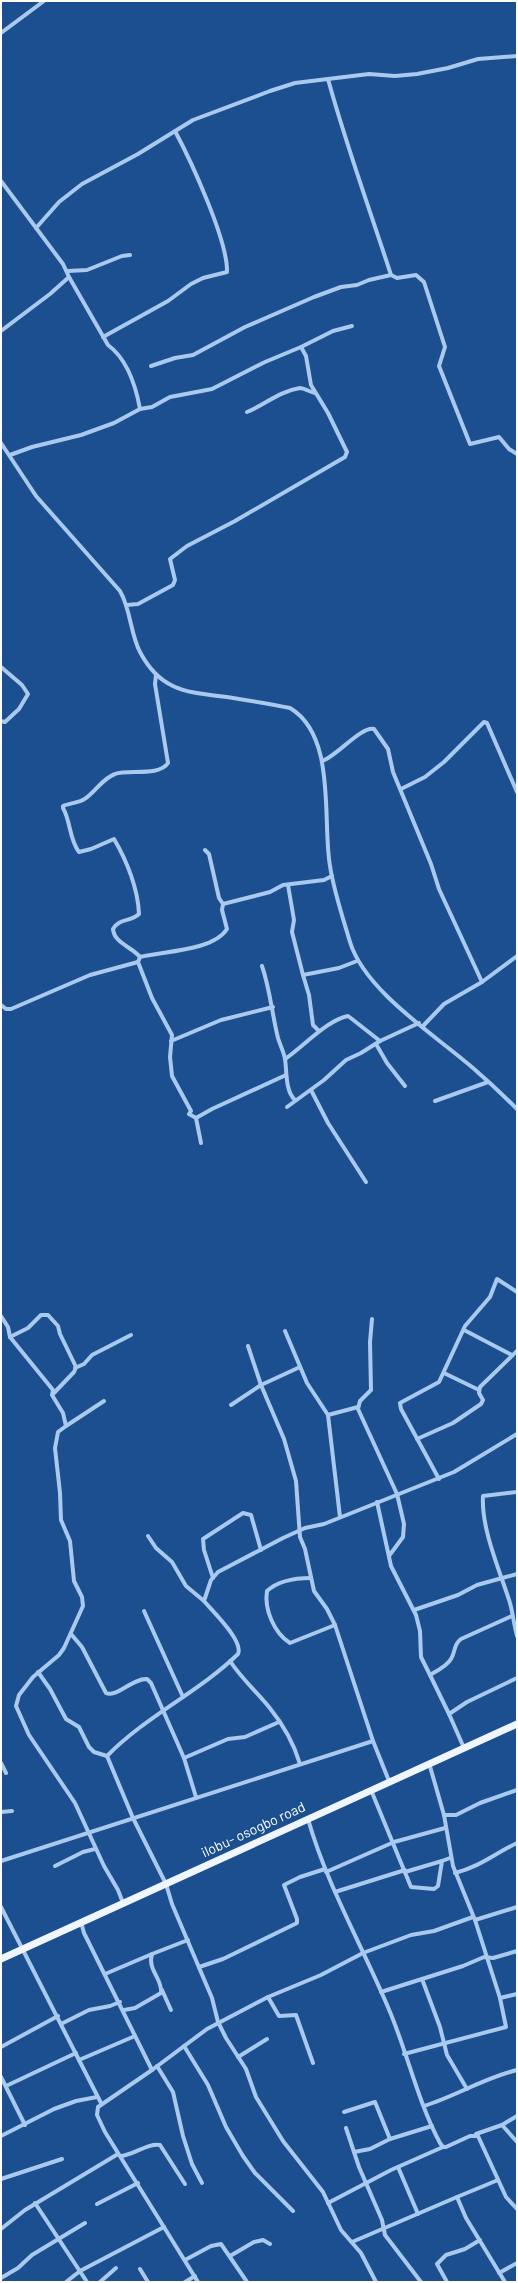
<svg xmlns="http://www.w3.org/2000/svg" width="518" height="2283" font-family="Barlow,sans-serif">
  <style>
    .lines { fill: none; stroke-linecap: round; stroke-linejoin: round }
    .street { stroke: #a9c9ee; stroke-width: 4 }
    .primary { stroke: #f0f6ff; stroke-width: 7 }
    .labels { text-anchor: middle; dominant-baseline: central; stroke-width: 3; stroke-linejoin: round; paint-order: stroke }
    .street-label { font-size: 14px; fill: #fff; stroke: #1b4f8f }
  </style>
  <rect width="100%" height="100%" fill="#1b4f8f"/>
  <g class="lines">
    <g class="street">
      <polyline points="1,33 44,1"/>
      <path d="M328 79C346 145 370 210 391 275L397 278 416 275 424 282 445 347 439 366 470 444 499 437 509 449 517 454"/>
      <polyline points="1,181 63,264 69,277 50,294 1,331"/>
      <polyline points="36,228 59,202 82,184 138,154 193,120 270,91 295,83 369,74 395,76 417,74 448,68 478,59 517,56"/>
      <polyline points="68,271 87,270 122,256 130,255"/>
      <path d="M69 277 108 345C127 359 136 387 140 409"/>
      <path d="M103 337 168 301 191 284 203 278 227 272C228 241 191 161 175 131"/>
      <polyline points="301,347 333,331 352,326"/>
      <polyline points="151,366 175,358 193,355 245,327 314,297 341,287 357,285 369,280 391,275"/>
      <path d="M247 412C264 405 280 391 300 388 304 388 310 392 315 393"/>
      <path d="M1 443 36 496 120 591C131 610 130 633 140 652 162 694 191 692 233 698 252 701 271 704 290 708 337 736 322 821 330 866 334 892 343 918 350 942 365 991 435 1035 473 1068 488 1081 503 1095 517 1109"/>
      <polyline points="10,455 32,447 81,435 114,423 140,409 152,407 170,397 212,389 265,362 301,347 306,356 311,385 328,413 347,452 345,457 235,521 187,546 170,559 175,580 173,585 138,604 127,605"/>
      <polyline points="1,667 22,685 28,694 19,709 5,722 1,721"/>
      <path d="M156 675 155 684 168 763C159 777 128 769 115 774 103 778 96 791 86 798 80 803 70 803 63 806V808C71 822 69 839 79 852L91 849 114 839C127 861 138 889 139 914 131 922 119 918 113 929 114 943 132 947 140 957L138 962 152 998 172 1035 170 1057 172 1076 191 1111 189 1114 196 1118 201 1143"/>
      <path d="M322 761C336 757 361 726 374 729L388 749 393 772 431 864 439 889 482 982 444 1004 423 1026"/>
      <polyline points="401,789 425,777 444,762 484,722 487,723 517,792"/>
      <polyline points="205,850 209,854 219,898 223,904 270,892 283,885 324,880 332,876"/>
      <polyline points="288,885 294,920 292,932 303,975"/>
      <path d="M140 957C164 951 213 951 227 929L222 910 223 904"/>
      <path d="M262 966C270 989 272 1014 278 1038 280 1045 284 1052 285 1059 287 1071 285 1091 295 1100"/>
      <polyline points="482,982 517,956"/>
      <polyline points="1,1005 6,1009 11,1009 90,975 138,962"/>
      <polyline points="319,1031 313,1025 309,995 303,975 339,968 357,961"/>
      <polyline points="171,1041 221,1020 273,1007"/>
      <polyline points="376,1044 387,1063 405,1086"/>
      <path d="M285 1059C303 1047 327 1020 348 1016L352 1019 380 1041"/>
      <polyline points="311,1090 328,1123 366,1182"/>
      <polyline points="435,1101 488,1082"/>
      <polyline points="287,1107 324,1080 346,1060 361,1053 380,1041 419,1023"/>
      <polyline points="196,1118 212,1109 286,1075"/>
      <polyline points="1,1316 8,1327 10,1337 53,1390 52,1395 63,1413 66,1426 58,1432 55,1448 60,1493 61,1520 70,1541 74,1581 82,1597 83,1606 64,1648 59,1655 33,1677 19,1695 16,1706 29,1735 75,1803 104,1866 118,1890 123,1903"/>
      <polyline points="372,1319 370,1342 371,1390 360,1401 358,1409 397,1494 404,1524 403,1537 389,1556"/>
      <polyline points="464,1330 512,1355"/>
      <polyline points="285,1331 307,1383 328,1415 340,1517"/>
      <polyline points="10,1337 28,1328 41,1315 48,1315 58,1326 60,1334 76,1367 74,1372 53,1394"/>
      <polyline points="248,1346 261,1385 284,1439 296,1481 300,1537 305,1549 314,1591 327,1609 335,1625 373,1741 389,1781"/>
      <polyline points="75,1368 84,1364 92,1355 131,1335"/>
      <polyline points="444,1373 479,1390"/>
      <polyline points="231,1405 261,1385 300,1367"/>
      <polyline points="328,1415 358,1407"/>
      <polyline points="66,1426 104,1401"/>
      <polyline points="417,1439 453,1423 481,1404 483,1400 479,1393 480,1387 517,1351"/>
      <polyline points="439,1479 401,1409 400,1403 439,1382 465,1326 490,1297 497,1279 517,1292"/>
      <path d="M517 1492 483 1496C481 1529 500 1571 510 1603 513 1614 514 1625 517 1636"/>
      <polyline points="377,1502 391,1566 416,1615 420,1631 421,1657 430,1675"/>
      <polyline points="148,1536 156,1548 172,1562 186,1586 204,1601"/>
      <polyline points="213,1578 204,1550 203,1539 243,1513 251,1515 261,1550"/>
      <path d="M311 1578C296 1578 279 1580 267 1591 264 1609 274 1633 290 1643L335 1625"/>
      <polyline points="414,1610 458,1595 477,1585 517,1574"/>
      <polyline points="144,1611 183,1697"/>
      <path d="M71 1634 82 1647 106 1693C116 1698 133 1678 147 1679L151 1683 184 1758 196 1797"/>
      <path d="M230 1661C241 1678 256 1691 269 1707 282 1723 294 1744 300 1764"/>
      <path d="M38 1672 50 1689 66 1719 79 1727 89 1747 94 1752 107 1756C146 1716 199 1692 238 1654 244 1641 212 1611 204 1601L211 1580 218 1572 283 1538 305 1528 324 1524 454 1472 517 1434"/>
      <path d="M449 1714 430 1675C437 1671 447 1666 451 1659 456 1651 453 1645 461 1639L512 1616"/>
      <polyline points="464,1748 449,1714 467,1702 517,1678"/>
      <polyline points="107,1756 133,1818 166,1884 172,1904 212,1998 218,2022 226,2038 246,2069 256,2097 283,2141 323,2192 341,2230 361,2253 376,2282"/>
      <polyline points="184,1758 228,1739 245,1737 279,1722"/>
      <polyline points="1,1763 6,1773"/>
      <polyline points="371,1790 411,1887 434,1889 438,1886 442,1861 450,1858"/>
      <polyline points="1,1812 12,1811"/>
      <polyline points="444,1815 456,1815 480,1803 517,1790"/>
      <path d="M308 1819C327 1886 363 1947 390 2012 408 2055 418 2102 440 2143L443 2147H446L470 2136H478L506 2197 517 2209"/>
      <polyline points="1,1861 373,1741"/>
      <polyline points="55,1866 83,1852 95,1849"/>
      <polyline points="326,1872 394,1842 445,1828"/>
      <polyline points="405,1872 442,1861"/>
      <path d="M455 1873C481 1866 494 1854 517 1843"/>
      <polyline points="335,1892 405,1870"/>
      <polyline points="1,1907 79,2060"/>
      <polyline points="475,1920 517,1907"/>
      <polyline points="81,1922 84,1933 152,2070"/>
      <polyline points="199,1967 223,1959 297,1923 297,1919 284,1885 300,1877 325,1869"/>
      <polyline points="105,1974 152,1954"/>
      <polyline points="422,1979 440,2027 447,2055 467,2089"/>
      <polyline points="162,1990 171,2010"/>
      <polyline points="381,1992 463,1966 484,1957 493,1958 517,1951"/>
      <polyline points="268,1997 279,2016 296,2015 313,2063"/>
      <polyline points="500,1998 517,1994"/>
      <path d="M124 2010 135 2008 161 1993C163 1979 147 1970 152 1954L188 1940"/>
      <polyline points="61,2024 89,2010 110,2006 120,2002"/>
      <polyline points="184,2046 208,2085 226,2127 243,2156 255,2173 293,2211"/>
      <polyline points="1,2047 58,2016"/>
      <polyline points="404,2054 506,2027 500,1998 475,1920 453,1866 444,1815 429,1763"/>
      <polyline points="238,2057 267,2039"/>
      <polyline points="157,2066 173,2092 183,2136 192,2164 202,2183"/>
      <polyline points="1,2077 25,2125"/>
      <polyline points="6,2086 76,2053"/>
      <polyline points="101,2103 79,2060 135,2036"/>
      <path d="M424 2106C456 2096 484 2078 517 2070"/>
      <polyline points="344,2112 375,2102 390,2139 432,2126"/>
      <polyline points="502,2125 517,2116"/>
      <polyline points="346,2128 359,2167 382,2220 385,2235 421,2282"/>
      <polyline points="476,2134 502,2125 517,2142"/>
      <polyline points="1,2136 54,2109 76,2101 97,2097"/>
      <polyline points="354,2152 370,2149 390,2139"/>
      <path d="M121 2156C134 2155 147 2143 160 2145L185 2184"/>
      <polyline points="398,2167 418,2214"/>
      <polyline points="1,2179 62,2159"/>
      <polyline points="498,2180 457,2197 466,2218 505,2282"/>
      <polyline points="35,2203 87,2282"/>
      <polyline points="328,2203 391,2170 443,2147"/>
      <polyline points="97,2204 138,2183"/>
      <polyline points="1,2229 25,2210 118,2154"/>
      <polyline points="352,2242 457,2197"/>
      <polyline points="230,2256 254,2242 263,2240 270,2244"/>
      <polyline points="185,2260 211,2246 221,2244 247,2282"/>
      <polyline points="140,2269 148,2282"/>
      <polyline points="499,2273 517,2263"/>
      <polyline points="1,2278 18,2268 32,2255 85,2223"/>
      <polyline points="66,2282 80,2271 164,2227"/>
      <polyline points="100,2282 116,2268"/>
      <polyline points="185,2282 195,2276"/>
      <polyline points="198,2282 105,2132 97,2115 98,2107 152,2070 207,2029 268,1997 321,1975 363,1953 411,1935 434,1931 473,1917"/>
      <polyline points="447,2282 437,2264 446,2255 465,2249 480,2240"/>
    </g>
    <polyline class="primary" points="1,1959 517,1724"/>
  </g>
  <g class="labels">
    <g class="street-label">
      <text transform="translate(253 1829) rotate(-25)">ilobu- osogbo road</text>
    </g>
  </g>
  <rect width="518" height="2283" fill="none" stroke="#ffffff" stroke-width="4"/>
</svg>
